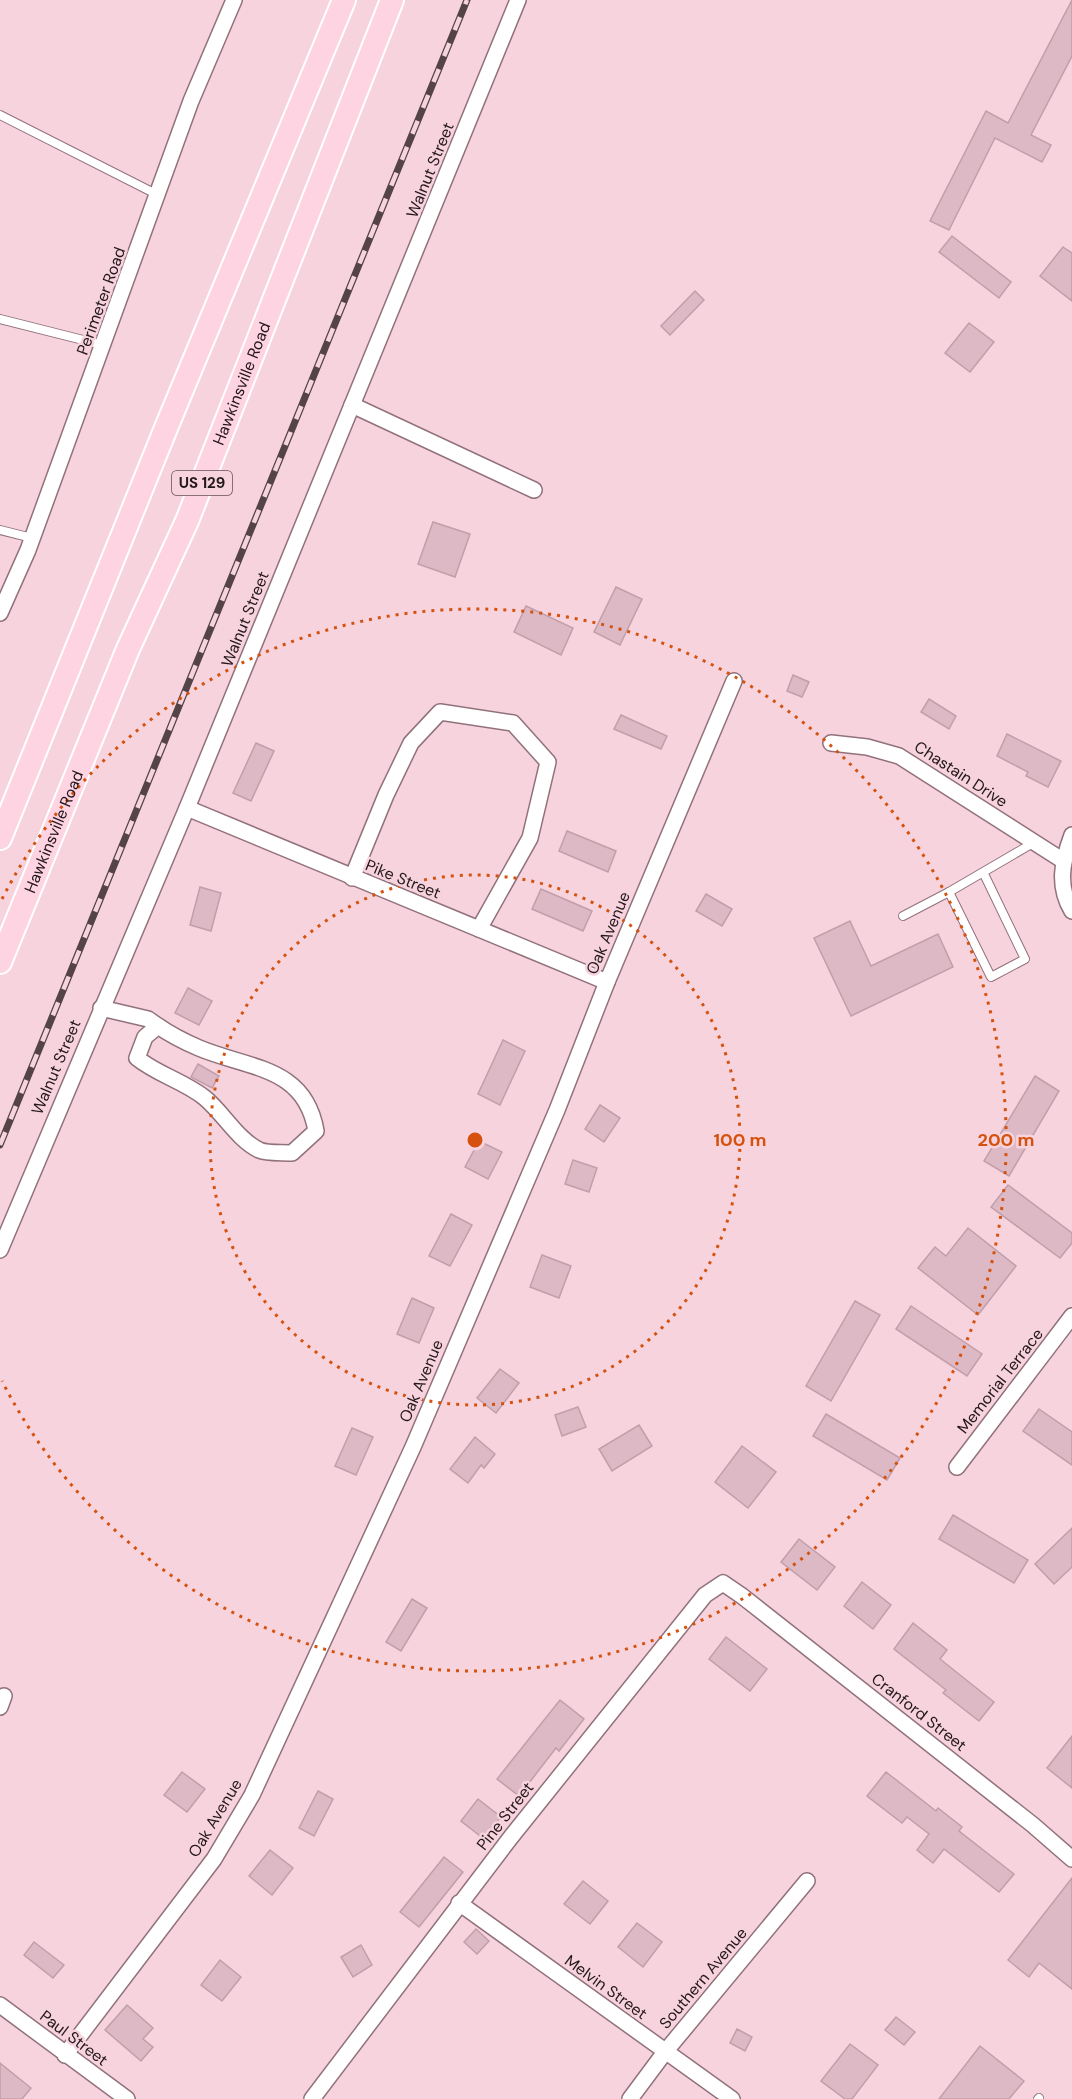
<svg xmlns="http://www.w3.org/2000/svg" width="1072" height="2099" font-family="'DM Sans',sans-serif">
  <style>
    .building { fill: #dcb9c4; stroke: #c19faa; stroke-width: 1.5 }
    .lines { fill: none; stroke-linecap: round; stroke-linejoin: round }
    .service-casing { stroke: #91717c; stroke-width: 10 }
    .minor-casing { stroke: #91717c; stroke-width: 18 }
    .primary-casing { stroke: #fff; stroke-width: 26 }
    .service { stroke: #fff; stroke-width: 8 }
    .minor { stroke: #fff; stroke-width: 15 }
    .primary { stroke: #fed3e2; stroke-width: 22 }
    .rail-casing { stroke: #544348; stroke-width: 7 }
    .rail { stroke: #f7d3de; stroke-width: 4.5; stroke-dasharray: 14; stroke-linecap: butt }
    .ring { fill: none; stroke: #d4520e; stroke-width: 3; stroke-dasharray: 3 6 }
    .labels { text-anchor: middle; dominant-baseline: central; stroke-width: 5; stroke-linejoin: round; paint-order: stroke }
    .shield { fill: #f7d3de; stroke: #634f56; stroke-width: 1.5 }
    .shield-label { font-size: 15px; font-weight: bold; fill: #23171b }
    .street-label { font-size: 16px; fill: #23171b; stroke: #f7d3de }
    .centre { fill: #d4520e; stroke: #f7d3de; stroke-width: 3 }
    .ring-label { font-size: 18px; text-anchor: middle; font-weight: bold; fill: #d4520e; stroke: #f7d3de; stroke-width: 5; stroke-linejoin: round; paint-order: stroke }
  </style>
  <rect width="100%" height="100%" fill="#f7d3de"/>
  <g class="building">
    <polygon points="1072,0 1072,56 1031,135 1051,145 1042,162 995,138 949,230 930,221 986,111 1008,123"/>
    <polygon points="952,236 1011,282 999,298 939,252"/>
    <polygon points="1063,247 1072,253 1072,301 1040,276"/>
    <polygon points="695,291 704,300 670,335 661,326"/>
    <polygon points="969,323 994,342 970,372 945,353"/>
    <polygon points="433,522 470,534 455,577 418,564"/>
    <polygon points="616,587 642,599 620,645 594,632"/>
    <polygon points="526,606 573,628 561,655 514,632"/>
    <polygon points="793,675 809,682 802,697 787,691"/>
    <polygon points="929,699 956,716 949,729 921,712"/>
    <polygon points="621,715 667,736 661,749 614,729"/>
    <polygon points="1007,734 1061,761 1048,787 1026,776 1028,772 997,756"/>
    <polygon points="256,743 274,751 251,801 233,793"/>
    <polygon points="567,831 616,851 608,872 559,851"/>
    <polygon points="200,887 221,893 211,931 190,925"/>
    <polygon points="541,889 592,911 583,931 532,909"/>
    <polygon points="706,894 732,909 722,926 696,911"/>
    <polygon points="850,921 871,966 938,934 953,967 851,1016 814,938"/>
    <polygon points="188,988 212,1001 199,1025 175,1013"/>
    <polygon points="503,1040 525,1051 500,1105 478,1094"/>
    <polygon points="198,1064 219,1076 212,1088 191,1077"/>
    <polygon points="1035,1076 1059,1091 1009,1176 984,1161"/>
    <polygon points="600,1105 620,1118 604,1142 585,1129"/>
    <polygon points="479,1141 502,1152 488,1179 465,1167"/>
    <polygon points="573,1160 597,1168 589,1192 565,1184"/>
    <polygon points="1008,1185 1072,1233 1072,1243 1060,1258 991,1207"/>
    <polygon points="451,1214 472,1225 450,1266 429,1256"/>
    <polygon points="968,1228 1016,1266 978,1315 918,1268 935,1247 946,1256"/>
    <polygon points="542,1255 571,1266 559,1298 530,1287"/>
    <polygon points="412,1298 434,1308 419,1343 397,1334"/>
    <polygon points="855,1301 880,1315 831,1401 806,1386"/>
    <polygon points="911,1306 982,1354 967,1376 896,1329"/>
    <polygon points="500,1369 519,1383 496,1413 477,1398"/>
    <polygon points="578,1407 586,1427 562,1436 555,1415"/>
    <polygon points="1039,1409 1072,1432 1072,1465 1023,1431"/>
    <polygon points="826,1414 900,1458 887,1480 813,1436"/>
    <polygon points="639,1425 652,1446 612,1471 599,1449"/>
    <polygon points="352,1428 373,1437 356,1475 335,1466"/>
    <polygon points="475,1437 495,1454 484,1468 481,1465 468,1483 450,1469"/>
    <polygon points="742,1446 776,1472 748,1508 715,1482"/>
    <polygon points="953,1515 1028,1560 1014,1583 939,1539"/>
    <polygon points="1072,1528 1072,1567 1054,1584 1035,1564"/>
    <polygon points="799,1539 835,1567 817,1590 781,1562"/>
    <polygon points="862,1582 891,1605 873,1629 844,1606"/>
    <polygon points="412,1599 427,1608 401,1651 386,1642"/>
    <polygon points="913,1623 947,1650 940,1659 994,1702 979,1721 943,1693 946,1690 894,1649"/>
    <polygon points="726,1637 767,1669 750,1691 709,1659"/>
    <polygon points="560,1700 584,1719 559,1751 556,1748 519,1796 497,1779"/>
    <polygon points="1072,1736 1072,1788 1047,1768"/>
    <polygon points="182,1772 205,1789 187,1812 164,1795"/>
    <polygon points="886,1772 936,1811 938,1808 962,1827 959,1831 1014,1874 999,1892 944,1849 933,1863 917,1850 929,1834 907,1817 902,1823 867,1796"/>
    <polygon points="318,1791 333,1799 314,1836 299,1828"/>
    <polygon points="478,1799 501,1817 484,1839 461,1821"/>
    <polygon points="270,1850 293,1868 272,1895 249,1876"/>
    <polygon points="444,1857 463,1872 419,1927 400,1912"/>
    <polygon points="1072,1878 1072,1989 1039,1963 1029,1977 1008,1960"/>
    <polygon points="583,1881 608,1901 590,1924 564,1904"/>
    <polygon points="637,1923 662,1942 643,1967 618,1947"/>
    <polygon points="476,1929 489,1941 477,1954 464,1942"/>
    <polygon points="34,1942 64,1965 53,1978 24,1955"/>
    <polygon points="361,1945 372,1965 353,1977 341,1957"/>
    <polygon points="220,1960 241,1977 222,2001 201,1985"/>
    <polygon points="127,2005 153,2028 143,2039 153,2047 141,2061 105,2030"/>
    <polygon points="896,2017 915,2032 904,2045 885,2030"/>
    <polygon points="737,2029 752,2037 745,2051 730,2043"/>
    <polygon points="850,2044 878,2065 852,2099 845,2099 821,2081"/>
    <polygon points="980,2046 1024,2081 1009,2099 939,2099"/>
    <polygon points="0,2063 31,2088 22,2099 0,2099"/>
  </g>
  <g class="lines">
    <g class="service-casing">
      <g id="service">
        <polyline points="0,115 158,195"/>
        <polyline points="0,319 103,345"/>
        <polyline points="0,530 32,538"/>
        <polyline points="984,874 1025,959 991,977 949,892 1033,843"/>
        <polyline points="903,916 949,892"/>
        <polyline points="1038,2099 1039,2098"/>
      </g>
    </g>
    <g class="minor-casing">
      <g id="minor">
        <polyline points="352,405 534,490"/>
        <polyline points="0,613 28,550 191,101 234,0"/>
        <polyline points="831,743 867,747 899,756 1062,860"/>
        <polyline points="187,808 607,982"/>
        <path d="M1072 835C1062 862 1057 886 1072 911"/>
        <polyline points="352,878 386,795 411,743 440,712 513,723 548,762 530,838 479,929"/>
        <polyline points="101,1008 148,1019 158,1026"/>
        <path d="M158 1026C171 1035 185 1042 199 1048 249 1069 305 1066 316 1131L292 1153C282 1152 268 1154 259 1150 237 1139 224 1114 205 1098 184 1081 158 1075 137 1058L145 1037Z"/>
        <polyline points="0,1250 187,808 518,0"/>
        <polyline points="957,1467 1072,1316"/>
        <polyline points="0,1707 4,1696"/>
        <polyline points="459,1903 732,2099"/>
        <polyline points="0,2005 127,2099"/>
        <polyline points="65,2055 214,1859 252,1795 413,1447 557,1110 607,982 734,681"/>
        <polyline points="312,2099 511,1837 705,1595 723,1583 742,1596 1033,1825 1072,1859"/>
        <polyline points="630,2099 665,2052 807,1881"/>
      </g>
    </g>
    <g class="primary-casing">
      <g id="primary">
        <polyline points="0,838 166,428 344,0"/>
        <path id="s1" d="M0 962 128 649 187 521 392 0"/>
      </g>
    </g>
    <use href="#service" class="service"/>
    <use href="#minor" class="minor"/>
    <use href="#primary" class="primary"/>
    <g class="rail-casing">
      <polyline id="rail" points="0,1145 467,0"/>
    </g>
    <use href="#rail" class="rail"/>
  </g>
  <g class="ring">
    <circle cx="475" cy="1140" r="265"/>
    <path d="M2 899A531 531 0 1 1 2 1381"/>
  </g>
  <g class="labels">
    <rect class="shield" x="172" y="471" width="60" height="24" rx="4.5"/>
    <g class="shield-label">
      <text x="202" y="483">US 129</text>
    </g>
    <g class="street-label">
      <text transform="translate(430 170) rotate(-68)">Walnut Street</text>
      <text transform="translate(101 301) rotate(-70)">Perimeter Road</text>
      <text stroke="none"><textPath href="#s1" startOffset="627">Hawkinsville Road</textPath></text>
      <text transform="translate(245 619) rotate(-68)">Walnut Street</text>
      <text transform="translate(961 774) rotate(33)">Chastain Drive</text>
      <text stroke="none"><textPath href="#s1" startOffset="141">Hawkinsville Road</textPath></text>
      <text transform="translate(403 879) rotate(22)">Pike Street</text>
      <text transform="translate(608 933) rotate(-67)">Oak Avenue</text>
      <text transform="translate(56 1067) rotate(-67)">Walnut Street</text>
      <text transform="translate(421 1381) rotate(-67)">Oak Avenue</text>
      <text transform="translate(1000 1381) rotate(-52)">Memorial Terrace</text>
      <text transform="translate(919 1712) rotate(38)">Cranford Street</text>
      <text transform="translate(505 1816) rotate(-52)">Pine Street</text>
      <text transform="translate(215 1818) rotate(-59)">Oak Avenue</text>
      <text transform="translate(703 1978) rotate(-50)">Southern Avenue</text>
      <text transform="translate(606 1987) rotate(36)">Melvin Street</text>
      <text transform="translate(74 2038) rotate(37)">Paul Street</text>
    </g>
  </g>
  <circle cx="475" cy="1140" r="9" class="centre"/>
  <g class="ring-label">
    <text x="740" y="1146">100 m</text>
    <text x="1006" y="1146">200 m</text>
  </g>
</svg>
